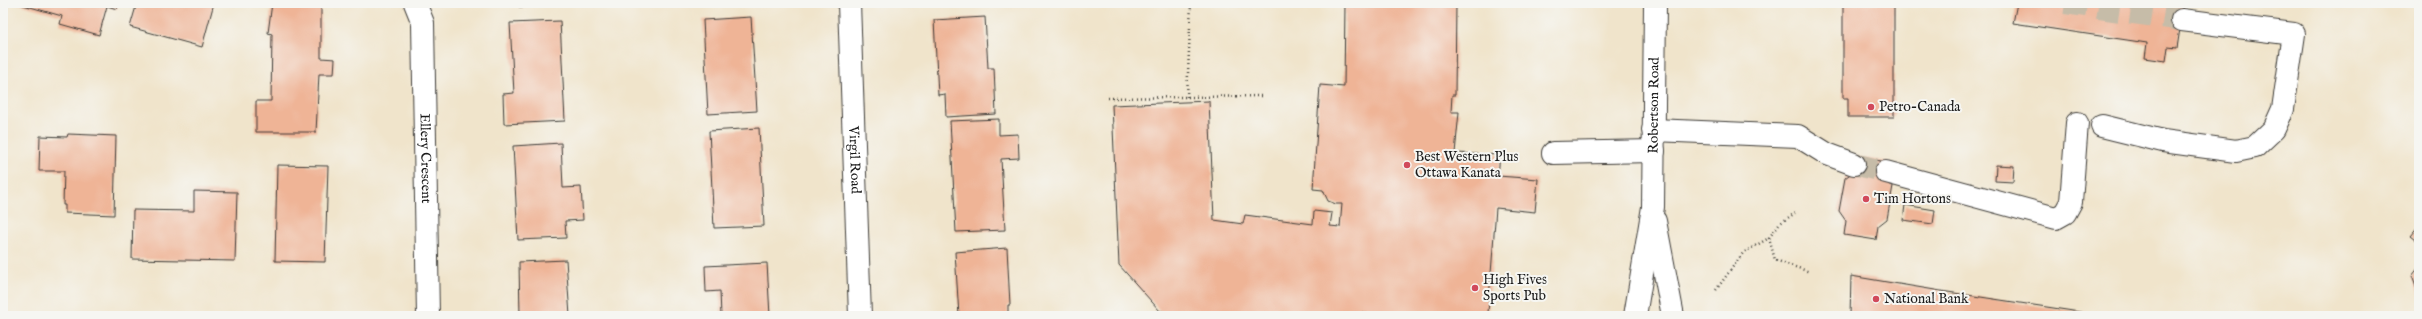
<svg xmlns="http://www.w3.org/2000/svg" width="2422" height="319" font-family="'IM FELL English',serif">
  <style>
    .building { fill: #efb496 }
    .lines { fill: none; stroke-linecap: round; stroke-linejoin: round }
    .minor-tunnel { stroke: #c6bca8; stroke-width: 22; stroke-dasharray: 22 11; stroke-linecap: butt }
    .minor-casing { stroke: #3c3a36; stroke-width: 24 }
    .major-casing { stroke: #3c3a36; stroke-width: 24 }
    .path { stroke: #3c3a36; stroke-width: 2.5; stroke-dasharray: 1 3; stroke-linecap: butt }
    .minor { stroke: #fff; stroke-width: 22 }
    .major { stroke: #fff; stroke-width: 22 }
    .poi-dot { fill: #d1495b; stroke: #f6f6f2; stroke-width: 1.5 }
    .labels { text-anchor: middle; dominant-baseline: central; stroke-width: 4; stroke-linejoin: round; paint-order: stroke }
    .street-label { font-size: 14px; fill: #1c1c1c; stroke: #f6f6f2 }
    .poi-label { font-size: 14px; fill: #1c1c1c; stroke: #f6f6f2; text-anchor: start }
  </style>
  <rect width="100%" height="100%" fill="#f6f6f2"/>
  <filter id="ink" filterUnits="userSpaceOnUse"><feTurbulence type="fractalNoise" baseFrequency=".025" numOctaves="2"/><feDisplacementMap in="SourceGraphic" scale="8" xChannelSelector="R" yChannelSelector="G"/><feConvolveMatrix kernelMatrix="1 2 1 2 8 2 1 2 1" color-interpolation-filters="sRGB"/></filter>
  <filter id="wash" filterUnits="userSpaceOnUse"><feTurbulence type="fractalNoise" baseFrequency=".012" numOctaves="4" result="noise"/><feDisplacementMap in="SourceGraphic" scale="16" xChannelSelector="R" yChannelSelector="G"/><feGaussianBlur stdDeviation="0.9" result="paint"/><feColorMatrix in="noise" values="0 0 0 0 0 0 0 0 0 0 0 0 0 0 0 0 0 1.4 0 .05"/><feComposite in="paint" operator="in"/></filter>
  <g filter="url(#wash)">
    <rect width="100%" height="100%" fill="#f0e4cb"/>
    <g id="blocks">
      <g class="building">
        <polygon points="16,3 119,3 117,9 107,6 99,35 60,24 62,16"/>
        <polygon points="137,3 214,3 202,47 130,27"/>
        <polygon points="272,3 321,3 321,58 335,59 334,74 319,74 316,132 256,132 256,101 271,101 272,34 268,33"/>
        <polygon points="518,3 563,3 563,4 519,7"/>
        <polygon points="1345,3 1456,3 1455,95 1452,95 1451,112 1459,112 1455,153 1500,155 1498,176 1538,179 1535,212 1496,208 1488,313 1505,316 1436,313 1436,316 1376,316 1362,312 1361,316 1201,316 1160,311 1119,265 1112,105 1209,101 1214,220 1243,224 1245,215 1313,224 1314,211 1332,213 1330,226 1340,227 1342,204 1336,204 1328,201 1323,190 1313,189 1320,85 1344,87"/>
        <polygon points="1843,3 1894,3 1894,117 1848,117 1848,98 1843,98"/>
        <polygon points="2017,3 2184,3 2177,48 2168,47 2166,61 2145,58 2147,43 2013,23"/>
        <polygon points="751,17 757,111 708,114 703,20"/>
        <polygon points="985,17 988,68 994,68 996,114 946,117 945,94 938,95 934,20"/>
        <polygon points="560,21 565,121 504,124 503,94 514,93 510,23"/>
        <polygon points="999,119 999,135 1018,134 1019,158 1001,159 1005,230 956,232 950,121"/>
        <polygon points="759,128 764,226 714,228 709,131"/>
        <polygon points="68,134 116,136 114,215 65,213 65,205 63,205 64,171 39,171 40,136 67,137"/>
        <polygon points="561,143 563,188 581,187 583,220 565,221 566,238 518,240 513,146"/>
        <polygon points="1855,157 1888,162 1886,177 1893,186 1887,219 1878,226 1876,240 1844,235 1846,221 1839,211 1845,178 1853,172"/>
        <polygon points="277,165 328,166 325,262 275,261"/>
        <polygon points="1996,165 2014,166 2013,182 1995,181"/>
        <polygon points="194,191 237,192 235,261 132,259 133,210 194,211"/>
        <polygon points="1905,205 1935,210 1933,224 1903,220"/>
        <polygon points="2419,225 2419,243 2410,236"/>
        <polygon points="1007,248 1010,305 1008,305 1008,316 959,316 955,252"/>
        <polygon points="566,260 570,316 520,316 519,262"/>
        <polygon points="767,263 770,316 721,316 720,291 706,292 705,266"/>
        <polygon points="2419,267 2419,295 2412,276"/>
        <polygon points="1851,276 1941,291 2106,316 1850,316"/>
      </g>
    </g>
  </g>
  <g filter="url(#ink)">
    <use href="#blocks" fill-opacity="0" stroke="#3c3a36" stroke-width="1"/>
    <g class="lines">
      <g class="minor-tunnel">
        <polyline points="2065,3 2182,20"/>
        <polyline points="1854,164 1886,172"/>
      </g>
      <g class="minor-casing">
        <g id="minor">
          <path id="s1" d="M415 3 423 23 428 316"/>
          <path id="s2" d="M849 3 860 316"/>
          <polyline points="2102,126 2163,141 2236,151 2255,147 2274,129 2283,109 2294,34 2182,20"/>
          <polyline points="1653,130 1798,136 1827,154 1854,164"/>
          <polyline points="1553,153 1654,151"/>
          <polyline points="1886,172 2056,218 2065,213 2071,202 2077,123"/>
        </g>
      </g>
      <g class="major-casing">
        <g id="major">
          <polyline points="1655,221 1673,316"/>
          <path id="s3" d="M1635 316 1653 207 1655 3"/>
        </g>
      </g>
      <g class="path">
        <polyline points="1187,97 1191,3"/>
        <polyline points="1108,98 1262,96"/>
        <polyline points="1769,238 1775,260 1810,272"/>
        <polyline points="1716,290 1743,253 1769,238 1779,224 1795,213"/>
      </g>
      <use href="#minor" class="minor"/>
      <use href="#major" class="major"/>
    </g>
  </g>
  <g class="poi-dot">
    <circle cx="1871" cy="107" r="4"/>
    <circle cx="1407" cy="165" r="4"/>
    <circle cx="1866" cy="199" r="4"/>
    <circle cx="1475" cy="288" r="4"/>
    <circle cx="1876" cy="299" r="4"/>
  </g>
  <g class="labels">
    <g class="street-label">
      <text stroke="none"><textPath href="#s3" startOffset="212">Robertson Road</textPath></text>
      <text stroke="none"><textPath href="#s1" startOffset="157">Ellery Crescent</textPath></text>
      <text stroke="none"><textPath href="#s2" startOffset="157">Virgil Road</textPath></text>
    </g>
    <g class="poi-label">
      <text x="1879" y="107">Petro-Canada</text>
      <text x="1415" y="157">Best Western Plus<tspan x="1415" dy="16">Ottawa Kanata</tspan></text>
      <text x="1874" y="199">Tim Hortons</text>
      <text x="1483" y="280">High Fives<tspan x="1483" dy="16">Sports Pub</tspan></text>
      <text x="1884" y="299">National Bank</text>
    </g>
  </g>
  <rect width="2422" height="319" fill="none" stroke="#f6f6f2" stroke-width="16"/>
</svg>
